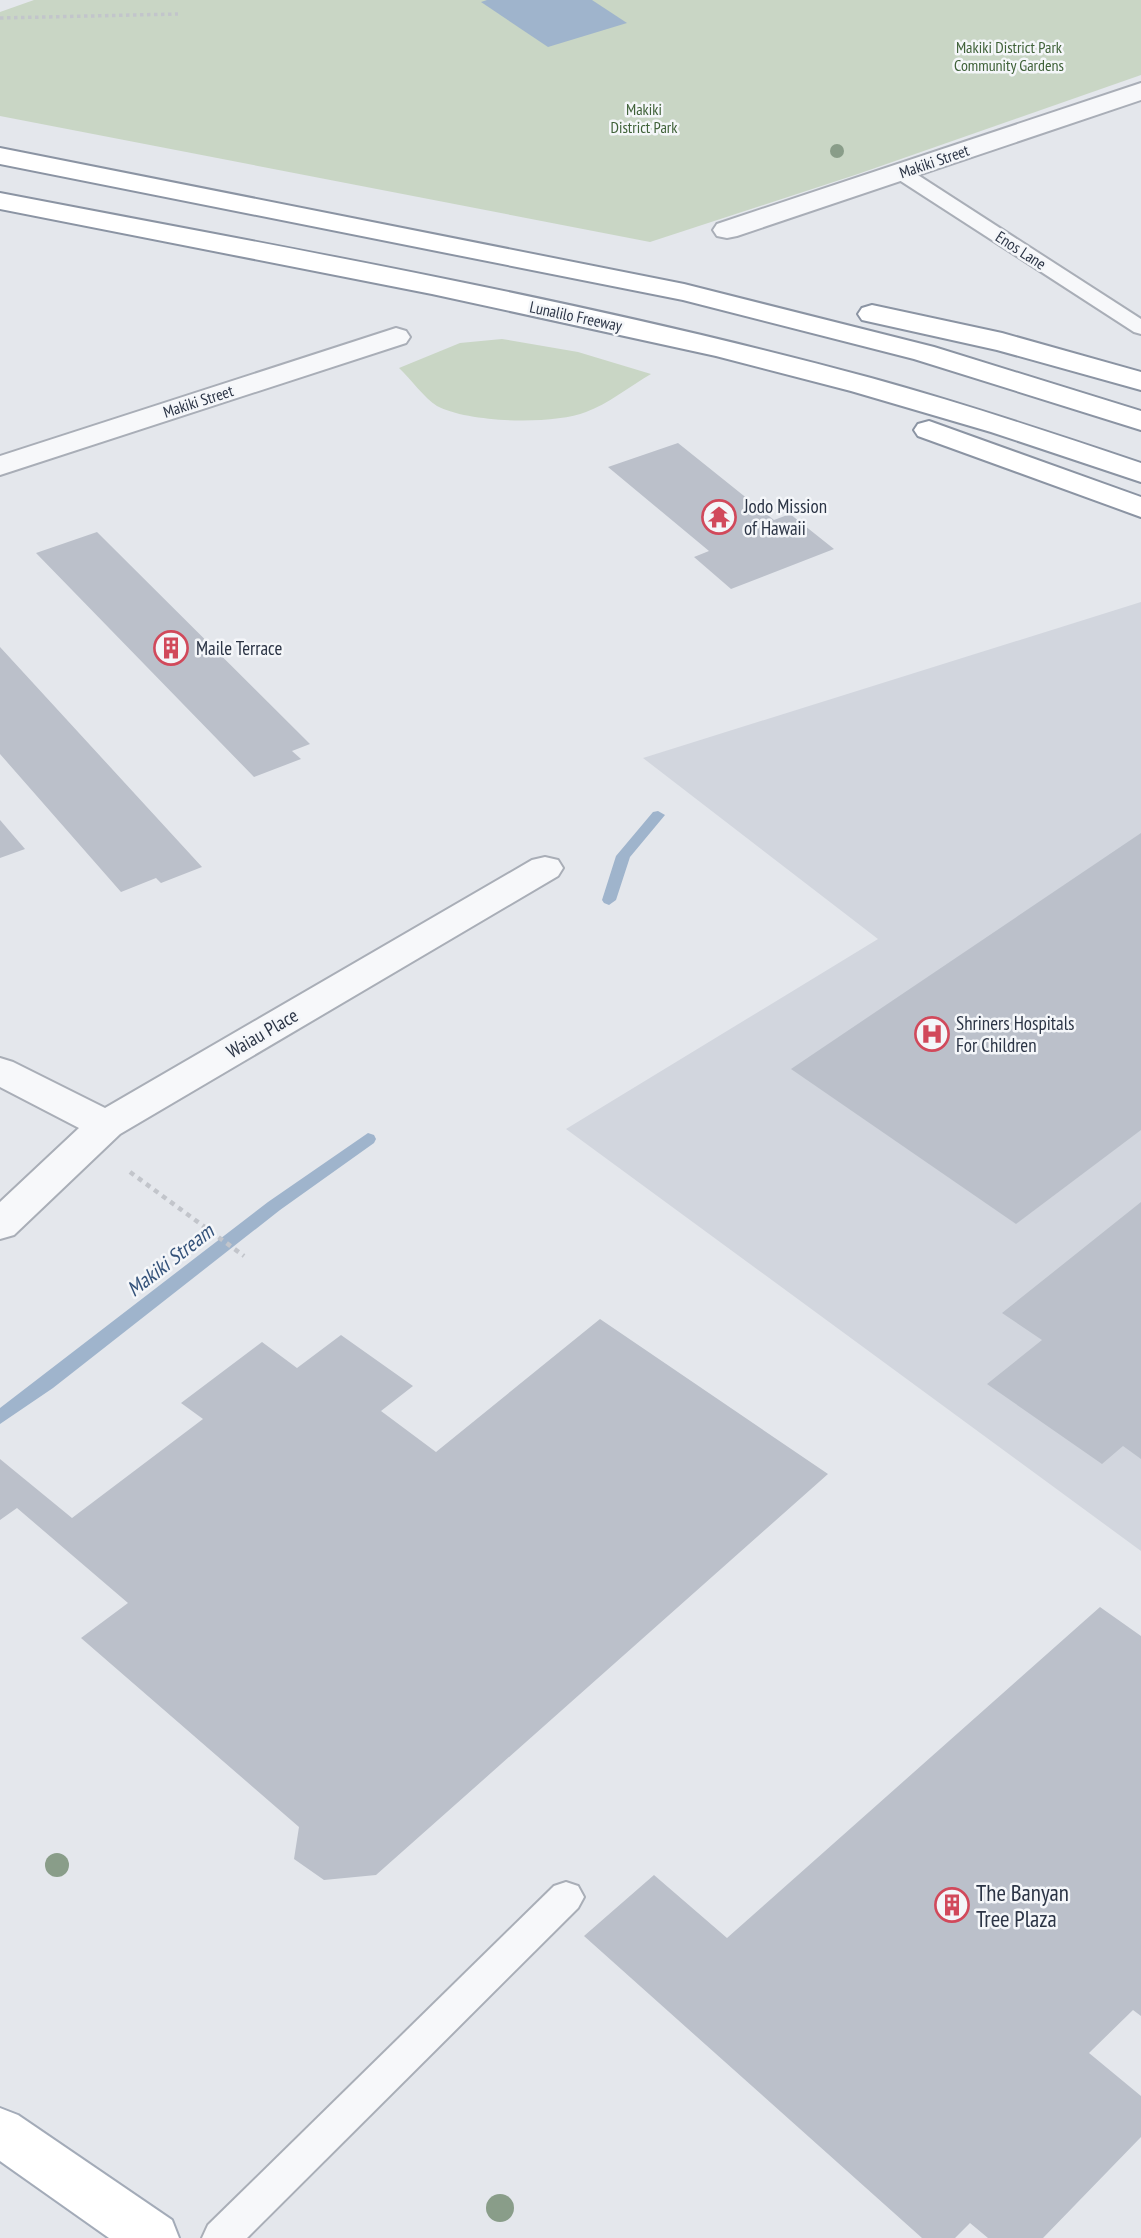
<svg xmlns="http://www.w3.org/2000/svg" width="1141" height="2238" font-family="'PT Sans Narrow',sans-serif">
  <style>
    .built { fill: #d2d6de }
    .green { fill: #c9d6c5 }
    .water { fill: #9fb4cc }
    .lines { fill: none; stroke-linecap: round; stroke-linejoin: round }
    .stream { fill: #9fb4cc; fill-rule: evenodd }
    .building { fill: #bbc0ca }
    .service-casing { stroke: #a9aeb7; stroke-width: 4 }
    .minor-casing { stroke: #a9aeb7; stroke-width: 4 }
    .primary-casing { stroke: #a3abb8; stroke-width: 4 }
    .motorway-casing { stroke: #8b94a3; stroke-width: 4 }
    .path-far1 { stroke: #c2c5cb; stroke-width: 3.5; stroke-dasharray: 3.5 3.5; stroke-linecap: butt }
    .path { stroke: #c2c5cb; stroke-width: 4.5; stroke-dasharray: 5 5; stroke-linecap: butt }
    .service { fill: #f7f8fa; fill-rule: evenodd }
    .minor { fill: #f7f8fa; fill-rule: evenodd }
    .primary { fill: #fff; fill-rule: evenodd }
    .motorway { fill: #fff; fill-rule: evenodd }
    .tree { fill: #899d89 }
    .labels { text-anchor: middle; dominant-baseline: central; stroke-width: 5; stroke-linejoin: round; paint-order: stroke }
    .far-park-label { font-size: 16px; fill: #3f6138; stroke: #f4f6f9 }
    .far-street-label { font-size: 16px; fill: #2b3445; stroke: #f4f6f9 }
    .poi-label { font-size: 19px; fill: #2b3445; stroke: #f4f6f9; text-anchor: start }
    .street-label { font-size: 19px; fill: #2b3445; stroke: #f4f6f9 }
    .water-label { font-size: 21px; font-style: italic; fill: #34527a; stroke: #f4f6f9 }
    .near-poi-label { font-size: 23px; fill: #2b3445; stroke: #f4f6f9; text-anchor: start }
  </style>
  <rect width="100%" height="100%" fill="#e4e7ec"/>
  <polygon class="built" points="1141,602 1141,1551 566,1129 878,939 643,758"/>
  <g class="green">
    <polygon points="34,0 1141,0 1141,75 858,174 650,242 0,116 0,12"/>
    <path d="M502 339 578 352 651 374C630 386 608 404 586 412 553 425 469 423 437 406 424 398 411 379 399 368L460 343Z"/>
  </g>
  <polygon class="water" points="487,0 592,0 627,23 548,47 481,2"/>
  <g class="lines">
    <g class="stream">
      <polygon points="658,811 665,815 630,857 616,900 609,905 604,903 602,900 616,856 653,812"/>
      <polygon points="368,1133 374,1135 376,1139 374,1143 280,1210 53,1388 0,1424 0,1408 268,1202"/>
    </g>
  </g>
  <g class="building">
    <polygon points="678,443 774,520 790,514 834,549 731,589 694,557 709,551 608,467"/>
    <polygon points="97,532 310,744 292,751 301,759 254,777 36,553"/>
    <polygon points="0,647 202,867 161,883 156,878 121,892 0,754"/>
    <polygon points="0,820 25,849 0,858"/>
    <polygon points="1141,833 1141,1130 1016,1224 791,1069"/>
    <polygon points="1141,1202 1141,1459 1123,1446 1102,1464 987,1384 1042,1340 1002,1313"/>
    <polygon points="600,1319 828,1474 376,1875 324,1880 294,1859 299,1827 81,1638 128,1603 17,1508 0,1520 0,1459 72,1518 203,1419 181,1403 262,1342 297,1368 341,1335 413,1386 381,1411 436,1452"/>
    <polygon points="1100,1607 1141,1636 1141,2016 1133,2010 1089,2053 1141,2096 1141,2137 1043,2238 988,2238 970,2223 955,2238 922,2238 584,1936 654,1875 727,1938"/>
  </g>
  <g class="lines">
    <g class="service-casing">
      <g id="service">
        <polygon points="900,166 907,168 1141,319 1141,334 1134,332 893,176 890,172"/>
        <polygon points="566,1882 578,1886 584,1897 578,1908 247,2238 202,2238 208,2225 554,1886"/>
      </g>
    </g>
    <g class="minor-casing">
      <g id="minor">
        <polygon points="1141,83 1141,100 737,236 727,238 717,236 713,230 717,224"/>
        <polygon points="396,328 406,331 410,337 406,343 0,475 0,456"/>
        <polygon points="545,857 558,860 563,868 558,876 120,1134 14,1235 0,1239 0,1202 79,1128 0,1087 0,1058 13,1062 105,1108 532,860"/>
      </g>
    </g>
    <g class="primary-casing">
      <polygon id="primary" points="0,2108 18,2115 172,2220 179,2238 109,2238 0,2161"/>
    </g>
    <g class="motorway-casing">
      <g id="motorway">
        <polygon points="0,148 684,284 934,347 1141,411 1141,430 914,359 683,300 0,164"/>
        <path d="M0 193C291 249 584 300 871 378 962 403 1052 433 1141 463V482L991 432 851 391 716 356 432 294 0 209Z"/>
        <polygon points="872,305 1002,333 1141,372 1141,390 997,350 862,320 858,314 862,308"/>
        <polygon points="929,421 1141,497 1141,517 918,436 914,430 918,424"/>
      </g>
    </g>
    <polyline class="path-far1" points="0,18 178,14"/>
    <polyline class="path" points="130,1172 244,1256"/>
    <use href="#service" class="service"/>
    <use href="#minor" class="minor"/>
    <use href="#primary" class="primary"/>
    <use href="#motorway" class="motorway"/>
  </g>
  <g class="tree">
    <circle cx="837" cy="151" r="7"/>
    <circle cx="57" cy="1865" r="12"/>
    <circle cx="500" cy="2208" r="14"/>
  </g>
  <defs>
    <g id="temple-ring" transform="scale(1.75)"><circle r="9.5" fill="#f4f6f9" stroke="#d1495b" stroke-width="1.5"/><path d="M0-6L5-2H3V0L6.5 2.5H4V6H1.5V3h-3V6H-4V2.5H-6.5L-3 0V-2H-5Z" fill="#d1495b"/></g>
    <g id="building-ring" transform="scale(1.75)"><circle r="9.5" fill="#f4f6f9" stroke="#d1495b" stroke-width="1.5"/><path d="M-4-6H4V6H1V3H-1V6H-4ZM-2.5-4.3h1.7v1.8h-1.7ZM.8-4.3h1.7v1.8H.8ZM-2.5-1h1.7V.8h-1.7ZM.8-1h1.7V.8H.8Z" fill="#d1495b"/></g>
    <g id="hospital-ring" transform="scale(1.75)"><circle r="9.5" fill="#f4f6f9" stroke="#d1495b" stroke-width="1.5"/><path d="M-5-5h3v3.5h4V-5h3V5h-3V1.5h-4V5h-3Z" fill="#d1495b"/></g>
  </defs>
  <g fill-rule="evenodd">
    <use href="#temple-ring" x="719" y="517"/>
    <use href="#building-ring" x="171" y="648"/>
    <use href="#hospital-ring" x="932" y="1034"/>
    <use href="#building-ring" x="952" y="1905"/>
  </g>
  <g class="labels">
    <g class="far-park-label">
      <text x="1009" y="47">Makiki District Park<tspan x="1009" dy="18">Community Gardens</tspan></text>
      <text x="644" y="109">Makiki<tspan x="644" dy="18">District Park</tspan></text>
    </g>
    <g class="far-street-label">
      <text transform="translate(934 161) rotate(-19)">Makiki Street</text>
      <text transform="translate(1021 250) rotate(33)">Enos Lane</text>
      <text transform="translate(576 316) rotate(12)">Lunalilo Freeway</text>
      <text transform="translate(198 401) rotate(-18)">Makiki Street</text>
    </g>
    <g class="poi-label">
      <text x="744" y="506">Jodo Mission<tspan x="744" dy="22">of Hawaii</tspan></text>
      <text x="196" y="648">Maile Terrace</text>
      <text x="956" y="1023">Shriners Hospitals<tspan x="956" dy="22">For Children</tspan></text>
    </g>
    <g class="street-label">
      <text transform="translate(262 1033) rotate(-30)">Waiau Place</text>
    </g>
    <g class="water-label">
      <text transform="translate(170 1260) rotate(-38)">Makiki Stream</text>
    </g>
    <g class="near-poi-label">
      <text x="976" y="1892">The Banyan<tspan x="976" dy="26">Tree Plaza</tspan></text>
    </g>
  </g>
</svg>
